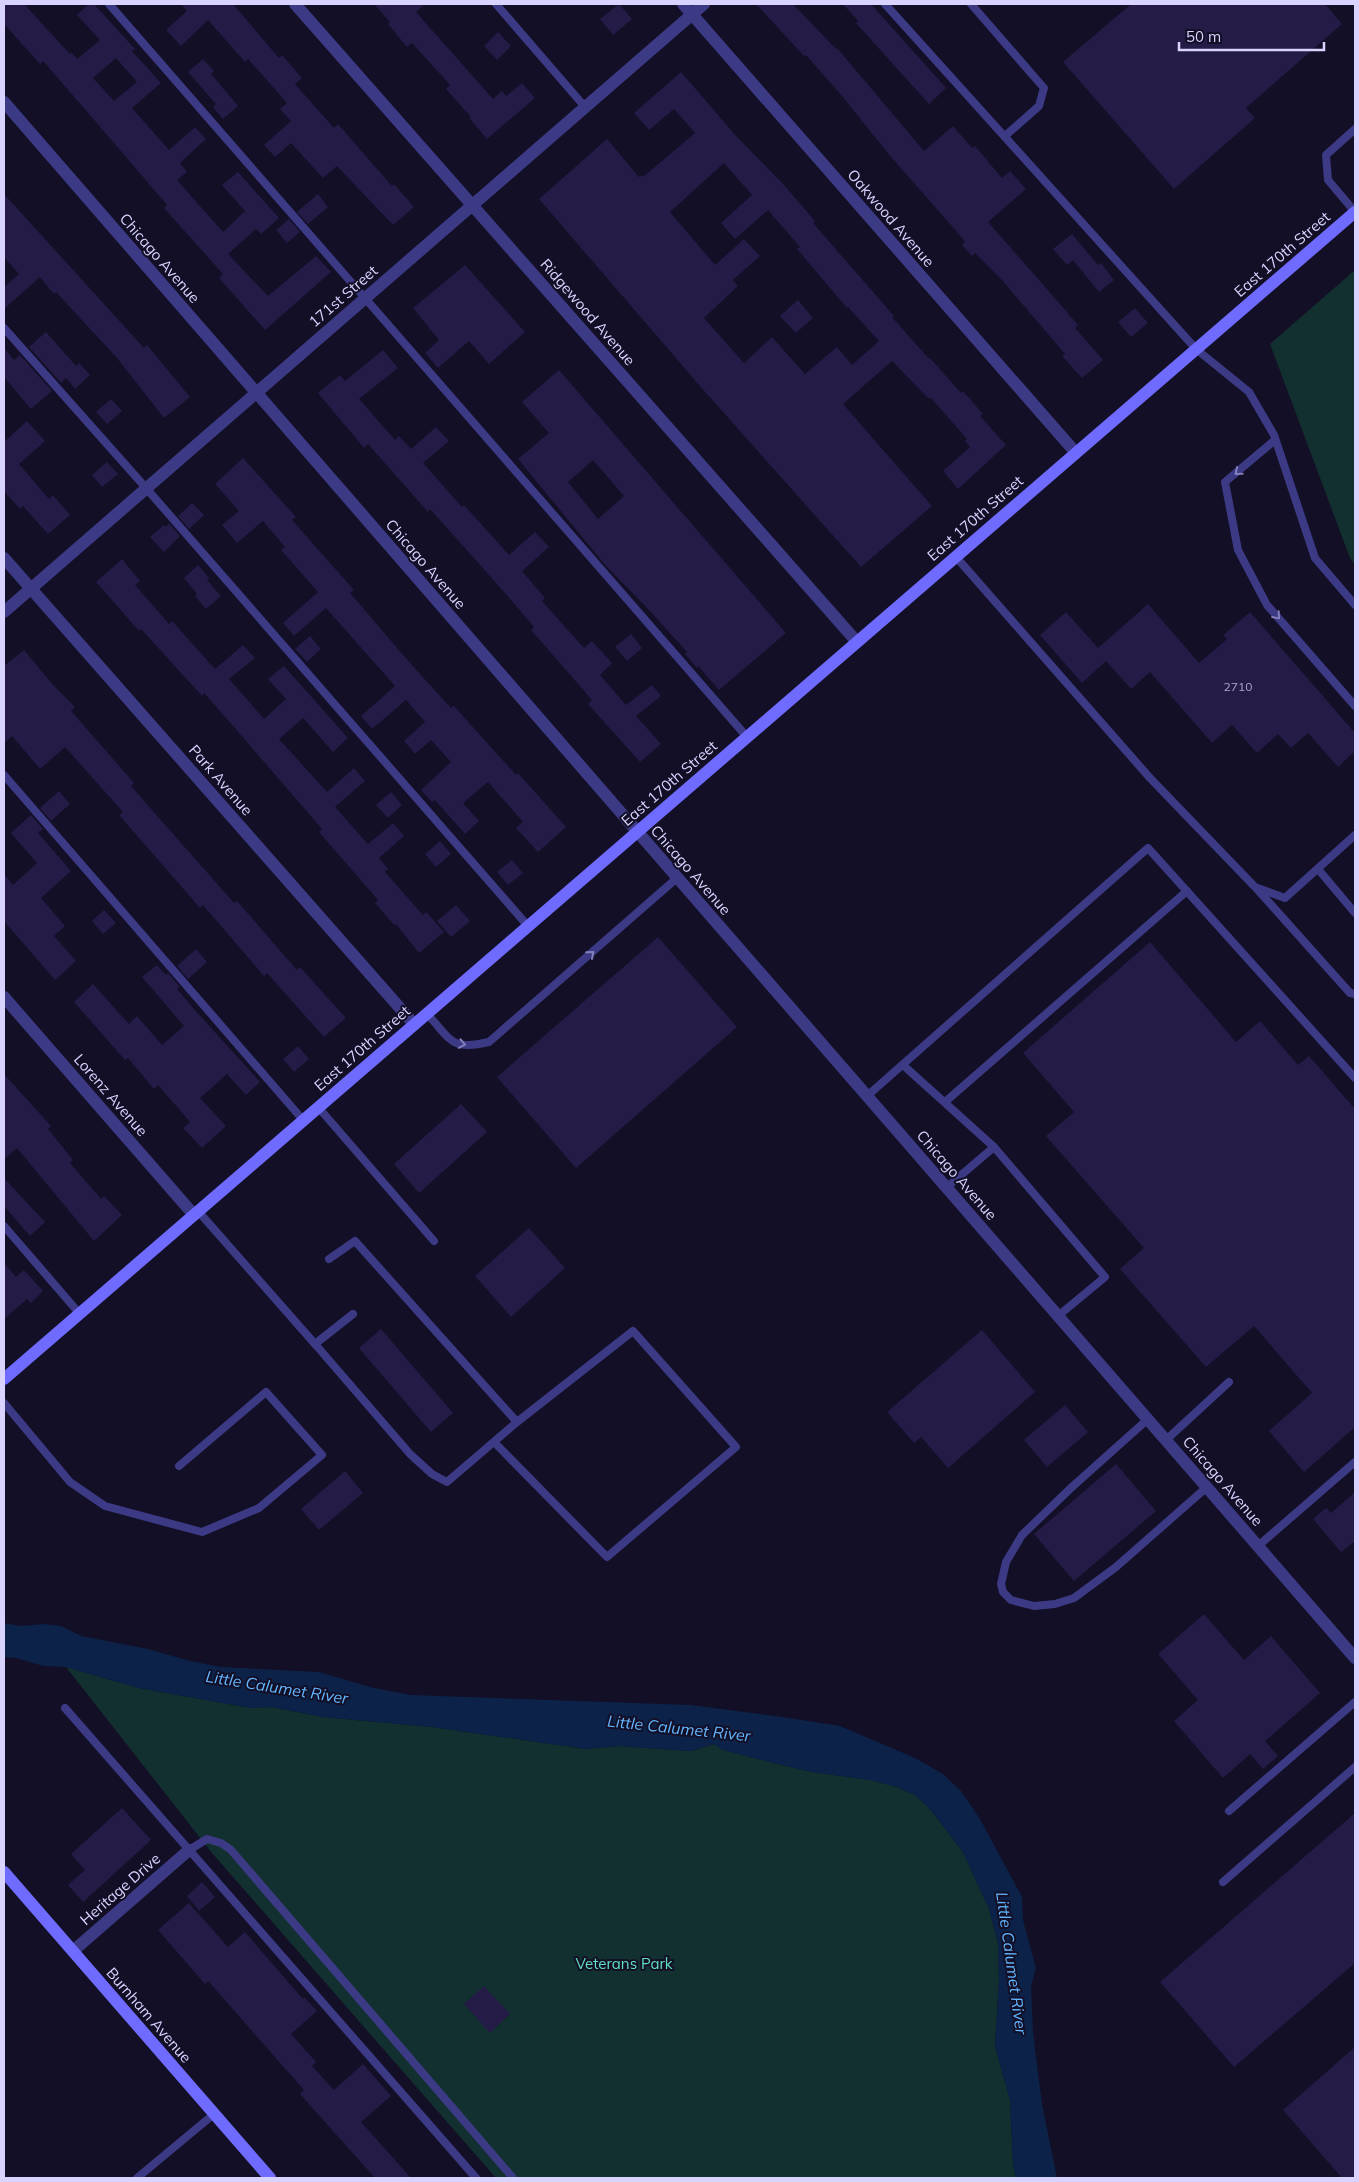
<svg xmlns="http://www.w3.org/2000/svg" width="1359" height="2182" font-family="Mulish,sans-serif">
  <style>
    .green { fill: #12302f }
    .water { fill: #0c2248 }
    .building { fill: #241b47; fill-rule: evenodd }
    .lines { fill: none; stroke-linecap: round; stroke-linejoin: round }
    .lane { stroke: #3d3a85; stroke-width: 8 }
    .street { stroke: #3d3a85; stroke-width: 12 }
    .secondary { stroke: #6f6bff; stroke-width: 12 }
    .oneway { stroke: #837fbc }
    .labels { text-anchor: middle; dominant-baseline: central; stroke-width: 4; stroke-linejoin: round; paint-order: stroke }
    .number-label { font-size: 12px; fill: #aca6d1 }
    .street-label { font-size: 15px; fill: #d9d4ff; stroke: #130f26 }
    .park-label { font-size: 15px; fill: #5fe0c0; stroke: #130f26 }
    .water-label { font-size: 16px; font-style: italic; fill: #62b6ff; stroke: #130f26 }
  </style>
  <rect width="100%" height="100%" fill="#130f26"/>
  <g class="green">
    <polygon points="1355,270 1355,565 1350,558 1270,344"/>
    <polygon points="66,1667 139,1688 251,1708 272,1707 323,1717 432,1727 586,1749 619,1746 691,1751 715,1744 723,1750 774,1763 812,1772 871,1780 897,1787 915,1795 930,1809 963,1852 989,1909 998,1943 999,1981 995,2046 1010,2100 1013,2164 1016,2178 496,2178 212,1853"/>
  </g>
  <polygon class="water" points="4,1623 21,1626 43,1624 61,1626 81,1636 148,1649 190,1661 221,1667 319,1672 374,1688 411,1695 690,1705 783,1717 840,1726 915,1758 943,1774 961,1791 980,1819 1022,1897 1023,1920 1036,1968 1031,1986 1033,2032 1042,2104 1057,2178 1016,2178 1013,2164 1010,2100 995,2046 999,1981 998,1943 989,1909 963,1852 930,1809 915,1795 897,1787 870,1780 812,1772 774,1763 723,1750 714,1744 691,1751 619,1746 586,1749 432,1727 323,1717 272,1707 251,1708 139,1688 66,1667 43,1666 16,1658 4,1657"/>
  <g class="building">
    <path d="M4 4H24L70 54 72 53 77 59 100 40 77 15 89 4H94L135 49 132 51 161 83 132 108 169 150 195 127 206 139 180 163 187 172 177 180 223 232 245 211 222 185 238 172 279 218 261 234 256 229 228 254 268 296 316 256 331 272 265 330 219 278 223 274 164 208 167 205 102 129 43 61 40 64 4 24ZM116 58 137 82 114 101 93 78Z"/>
    <polygon points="181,4 233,4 279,58 282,55 302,78 295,84 334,128 338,124 392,186 394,184 414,207 393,225 337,166 323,178 291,143 275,157 264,145 291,121 280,109 287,103 248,59 245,62 208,20 181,46 166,30 187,11"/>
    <polygon points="374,4 425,4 416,12 493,99 502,91 506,96 522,83 535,98 487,139 469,118 471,117 446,89 450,85 412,43 407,47 388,24 390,22"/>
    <polygon points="619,4 632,19 613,35 600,19"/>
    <polygon points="756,4 793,4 836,49 837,48 924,151 953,126 972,148 975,146 1002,178 1010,171 1026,189 988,222 1053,296 1078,325 1075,328 1103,360 1082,378 1062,356 1065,354 1001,279 975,253 972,256 962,245 965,242 958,233 891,157 842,96 806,55 804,56"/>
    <polygon points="843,4 871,4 946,88 929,104 856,23 858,21"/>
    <polygon points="1131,4 1325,4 1342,24 1246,108 1255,118 1174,189 1063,62"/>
    <polygon points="498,32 511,46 497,60 484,46"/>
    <polygon points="203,59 214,71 211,74 238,106 223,119 213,107 216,104 188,72"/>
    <path d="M681 72 737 137 784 185 815 221 813 223 894 316 892 317 929 359 930 358 961 393 963 391 983 414 980 416 1006 445 958 489 943 471 970 447 965 441 967 439 931 398 929 399 892 361 843 404 932 506 861 567 699 385 539 199 607 139 639 177 642 175 643 177 695 133 674 109 649 130 634 113ZM724 163 752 195 721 223 735 239 768 210 800 247 797 249 847 308 848 307 879 341 852 365 837 347 805 374 772 337 744 363 704 318 738 286 733 280 760 256 744 239 715 265 670 212Z"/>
    <polygon points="4,194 144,348 147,345 190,397 164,418 117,358 56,292 54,294 40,277 4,309 4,287 19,274 4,257"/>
    <polygon points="318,194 328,207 308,224 297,212"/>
    <polygon points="289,219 300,232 287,243 276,230"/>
    <polygon points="1072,234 1098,265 1101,263 1114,280 1099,292 1073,260 1067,265 1053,249"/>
    <polygon points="465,265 525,332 489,364 469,341 438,368 425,353 439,340 413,308"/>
    <polygon points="798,300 813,318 796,333 780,316"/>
    <polygon points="1135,308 1148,323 1131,337 1118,322"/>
    <polygon points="46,332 76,366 79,363 90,375 75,389 66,378 61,383 29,347"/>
    <polygon points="4,348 14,360 20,355 52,391 31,409 4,377"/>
    <polygon points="383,350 398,368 359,399 395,440 399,436 411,449 436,427 449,441 423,463 462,507 464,505 509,555 535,532 549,547 522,571 545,598 542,601 584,648 592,641 612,663 600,675 626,705 652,685 661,696 636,716 661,744 640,762 588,704 592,700 531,630 534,627 505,593 430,509 428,512 368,444 364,448 318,393 340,375 345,381"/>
    <path d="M559 370 786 633 719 690 698 666 697 668 685 654 687 652 649 610 606 566 518 459 549 433 522 402ZM593 460 624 496 598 519 568 482Z"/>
    <polygon points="111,399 122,411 107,424 96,412"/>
    <polygon points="27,421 45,441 19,464 49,499 53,495 70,515 48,534 23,506 20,509 4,491 4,442"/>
    <polygon points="243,458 296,517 292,520 354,590 350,593 410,663 451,708 454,706 516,775 518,773 566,827 538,852 516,828 523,822 488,782 463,803 479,821 465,834 435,800 432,802 421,790 451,762 431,740 415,754 404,741 425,722 406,700 372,729 361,716 395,686 326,608 294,636 283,623 318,592 281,550 285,547 263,521 237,543 222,525 239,511 215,484"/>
    <polygon points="107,462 118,474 102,487 92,475"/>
    <polygon points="192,503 204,515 189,529 178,516"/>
    <polygon points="169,523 180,536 164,552 150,537 164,525 166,527"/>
    <polygon points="122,559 140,581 135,585 169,624 172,621 215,669 243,645 255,658 229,679 264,719 286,699 268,679 284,666 348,738 333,752 303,718 279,739 327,792 354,768 365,781 335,807 368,844 393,823 404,836 379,858 388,869 385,872 423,915 426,912 444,932 419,953 396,924 394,925 375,903 378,900 319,832 322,829 233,726 204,693 202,696 141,629 139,631 96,582"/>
    <polygon points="198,565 209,578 207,580 221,596 206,609 195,596 197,594 184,578"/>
    <polygon points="1148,604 1199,663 1227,639 1223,635 1250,612 1355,733 1355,751 1338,767 1308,733 1291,748 1278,734 1257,753 1232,725 1212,743 1150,672 1131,689 1106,661 1082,683 1040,635 1066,612 1098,648"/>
    <polygon points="631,634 642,648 627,661 615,647"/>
    <polygon points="310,636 321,649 307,662 295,649"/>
    <polygon points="24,650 54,686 75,707 71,711 134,783 131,786 160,819 234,903 237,901 297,970 300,967 346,1018 324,1037 267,973 264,976 203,905 200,908 119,815 123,812 65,747 40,769 12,736 4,743 4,666"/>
    <polygon points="59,791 70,804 51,821 40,808"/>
    <polygon points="391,792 402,805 388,818 376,805"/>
    <polygon points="31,815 43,829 38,833 71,871 41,898 65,926 54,936 76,961 55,980 4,921 4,874 13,885 37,863 11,833"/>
    <polygon points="440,841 451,854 436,867 425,854"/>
    <polygon points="512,860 523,873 508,885 497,872"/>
    <polygon points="456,905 470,921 451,937 437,921"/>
    <polygon points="104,910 116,923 103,934 92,921"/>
    <polygon points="658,937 737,1027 576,1168 497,1077"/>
    <polygon points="1150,942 1236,1042 1260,1021 1298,1065 1309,1056 1355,1109 1355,1427 1304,1472 1269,1431 1312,1393 1254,1326 1206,1367 1120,1269 1144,1248 1046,1136 1074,1112 1023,1053"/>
    <polygon points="196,949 207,962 188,979 177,966"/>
    <polygon points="157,965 166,975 168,973 180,987 177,989 194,1009 260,1082 246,1095 227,1074 200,1098 226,1126 202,1148 183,1128 190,1122 158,1085 154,1089 128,1058 125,1060 74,1002 93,984 129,1024 137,1016 162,1045 184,1026 142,977"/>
    <polygon points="298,1046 309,1059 294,1072 283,1059"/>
    <polygon points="4,1074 51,1126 48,1129 73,1160 70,1163 101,1199 104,1196 122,1215 94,1241 17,1148 4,1159"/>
    <polygon points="461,1104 487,1132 419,1193 394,1164"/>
    <polygon points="4,1178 45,1222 30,1236 4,1206"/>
    <polygon points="529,1228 565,1268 511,1317 475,1276"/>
    <polygon points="4,1263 16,1277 24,1270 43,1291 31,1303 27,1299 4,1319"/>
    <polygon points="381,1329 453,1413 431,1432 359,1348"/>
    <polygon points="982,1330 1035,1392 948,1468 921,1437 914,1443 887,1412"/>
    <polygon points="1065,1405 1088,1432 1047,1467 1024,1440"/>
    <polygon points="1116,1464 1156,1511 1074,1581 1034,1534"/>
    <polygon points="345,1471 363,1493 319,1530 301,1509"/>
    <polygon points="1355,1492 1355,1541 1341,1552 1313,1519 1326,1508 1331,1513"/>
    <polygon points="1204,1614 1244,1660 1271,1636 1320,1693 1265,1741 1278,1756 1263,1769 1250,1754 1223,1778 1174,1721 1198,1700 1158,1654"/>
    <polygon points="122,1808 151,1840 83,1902 68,1885 85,1870 71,1854"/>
    <polygon points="1355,1813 1355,1963 1234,2067 1160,1982"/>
    <polygon points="202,1882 215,1897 199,1911 187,1896"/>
    <polygon points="189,1903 228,1947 245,1932 303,1999 304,1997 317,2011 291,2034 316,2062 312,2066 334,2090 363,2064 391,2096 361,2122 411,2178 375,2178 300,2094 304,2090 208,1981 205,1984 158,1930"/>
    <polygon points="484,1986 510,2014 490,2033 464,2004"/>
    <polygon points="1355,2047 1355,2178 1342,2178 1283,2110"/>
  </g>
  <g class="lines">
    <g class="lane">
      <polyline points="109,4 747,737"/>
      <polyline points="496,4 585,107"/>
      <polyline points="885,4 1196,349 1249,392 1274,435 1315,558 1355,605"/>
      <polyline points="971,4 1044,88 1039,106 1005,136"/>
      <polyline points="1355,212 1328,180 1326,155 1355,129"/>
      <polyline points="4,328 146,488 528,926"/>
      <polyline points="1275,440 1225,482 1238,550 1267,605 1355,706"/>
      <polyline points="956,557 1150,778 1255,887 1285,898 1355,835"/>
      <polyline points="4,775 303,1120"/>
      <polyline points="1318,869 1355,913"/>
      <polyline points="1257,889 1350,993 1355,994"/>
      <path d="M427 1014C452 1040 450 1051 489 1042L677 878"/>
      <polyline points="903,1065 994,1147"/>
      <polyline points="867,1096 1148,848 1355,1078"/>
      <polyline points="945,1102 1187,891"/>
      <polyline points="318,1107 434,1241"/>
      <polyline points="946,1188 994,1147 1105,1277 1058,1316"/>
      <polyline points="198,1211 315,1344 353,1314"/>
      <polyline points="4,1226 79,1313"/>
      <polyline points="315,1344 410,1454 432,1474 447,1482 517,1422 355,1241 329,1259"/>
      <polyline points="4,1403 70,1482 105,1506 202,1532 259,1508 322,1455 266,1392 179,1466"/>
      <polyline points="1148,1419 1072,1487 1022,1535 1006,1562 1001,1584 1003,1592 1011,1600 1034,1606 1055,1604 1074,1598 1116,1567 1207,1487"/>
      <polyline points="1166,1440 1229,1382"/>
      <polyline points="494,1442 607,1557 736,1447 633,1331 517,1422"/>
      <polyline points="1258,1546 1355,1462"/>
      <polyline points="65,1708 476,2178"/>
      <polyline points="1229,1811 1355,1702"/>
      <polyline points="189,1850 207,1839 221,1843 231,1850 513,2178"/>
      <polyline points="1223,1882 1355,1767"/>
      <polyline points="137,2178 214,2114"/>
    </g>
    <g class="street">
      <polyline points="295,4 857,642"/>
      <polyline points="683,4 1076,453"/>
      <polyline points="4,102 1355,1658"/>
      <polyline points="4,558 414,1024"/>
      <polyline points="4,612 704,4"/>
      <polyline points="4,997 194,1215"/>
      <polyline points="73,1951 189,1850"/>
    </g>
    <g class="secondary">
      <polyline points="4,1379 1355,212"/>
      <polyline points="4,1872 270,2178"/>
    </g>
  </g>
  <defs><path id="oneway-chevron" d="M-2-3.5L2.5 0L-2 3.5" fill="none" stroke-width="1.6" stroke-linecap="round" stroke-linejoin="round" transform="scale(1.25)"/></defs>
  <g class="oneway">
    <use href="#oneway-chevron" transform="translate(1238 472) rotate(140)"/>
    <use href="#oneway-chevron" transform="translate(1277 616) rotate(49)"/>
    <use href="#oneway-chevron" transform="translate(591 954) rotate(-41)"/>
    <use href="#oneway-chevron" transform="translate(462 1044) rotate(11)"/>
  </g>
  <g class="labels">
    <g class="number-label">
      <text x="1238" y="686">2710</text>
    </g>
    <g class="street-label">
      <text transform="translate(891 218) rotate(49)">Oakwood Avenue</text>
      <text transform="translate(1282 254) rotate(-41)">East 170th Street</text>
      <text transform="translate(160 258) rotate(49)">Chicago Avenue</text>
      <text transform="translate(343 296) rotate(-41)">171st Street</text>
      <text transform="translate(588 312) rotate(49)">Ridgewood Avenue</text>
      <text transform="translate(975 518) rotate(-41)">East 170th Street</text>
      <text transform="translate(426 564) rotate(49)">Chicago Avenue</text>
      <text transform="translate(221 780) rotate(49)">Park Avenue</text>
      <text transform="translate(669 783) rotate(-41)">East 170th Street</text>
      <text transform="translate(691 870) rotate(49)">Chicago Avenue</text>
      <text transform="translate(362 1048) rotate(-41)">East 170th Street</text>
      <text transform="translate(111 1095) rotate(49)">Lorenz Avenue</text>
      <text transform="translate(957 1175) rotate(49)">Chicago Avenue</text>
      <text transform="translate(1223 1481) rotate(49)">Chicago Avenue</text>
      <text transform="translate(120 1889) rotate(-41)">Heritage Drive</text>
      <text transform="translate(149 2015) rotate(49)">Burnham Avenue</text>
    </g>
    <g class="park-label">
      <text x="624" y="1963">Veterans Park</text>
    </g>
    <g class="water-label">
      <text transform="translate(277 1687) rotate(9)">Little Calumet River</text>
      <text transform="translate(679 1728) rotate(6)">Little Calumet River</text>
      <text transform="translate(1012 1963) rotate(82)">Little Calumet River</text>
    </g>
  </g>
  <rect width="1359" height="2182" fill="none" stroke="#d9d4ff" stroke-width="10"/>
  <path d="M1179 42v8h145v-8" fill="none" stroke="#d9d4ff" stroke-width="2.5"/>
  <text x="1186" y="42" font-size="15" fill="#d9d4ff" stroke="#130f26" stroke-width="4" paint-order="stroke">50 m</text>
</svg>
